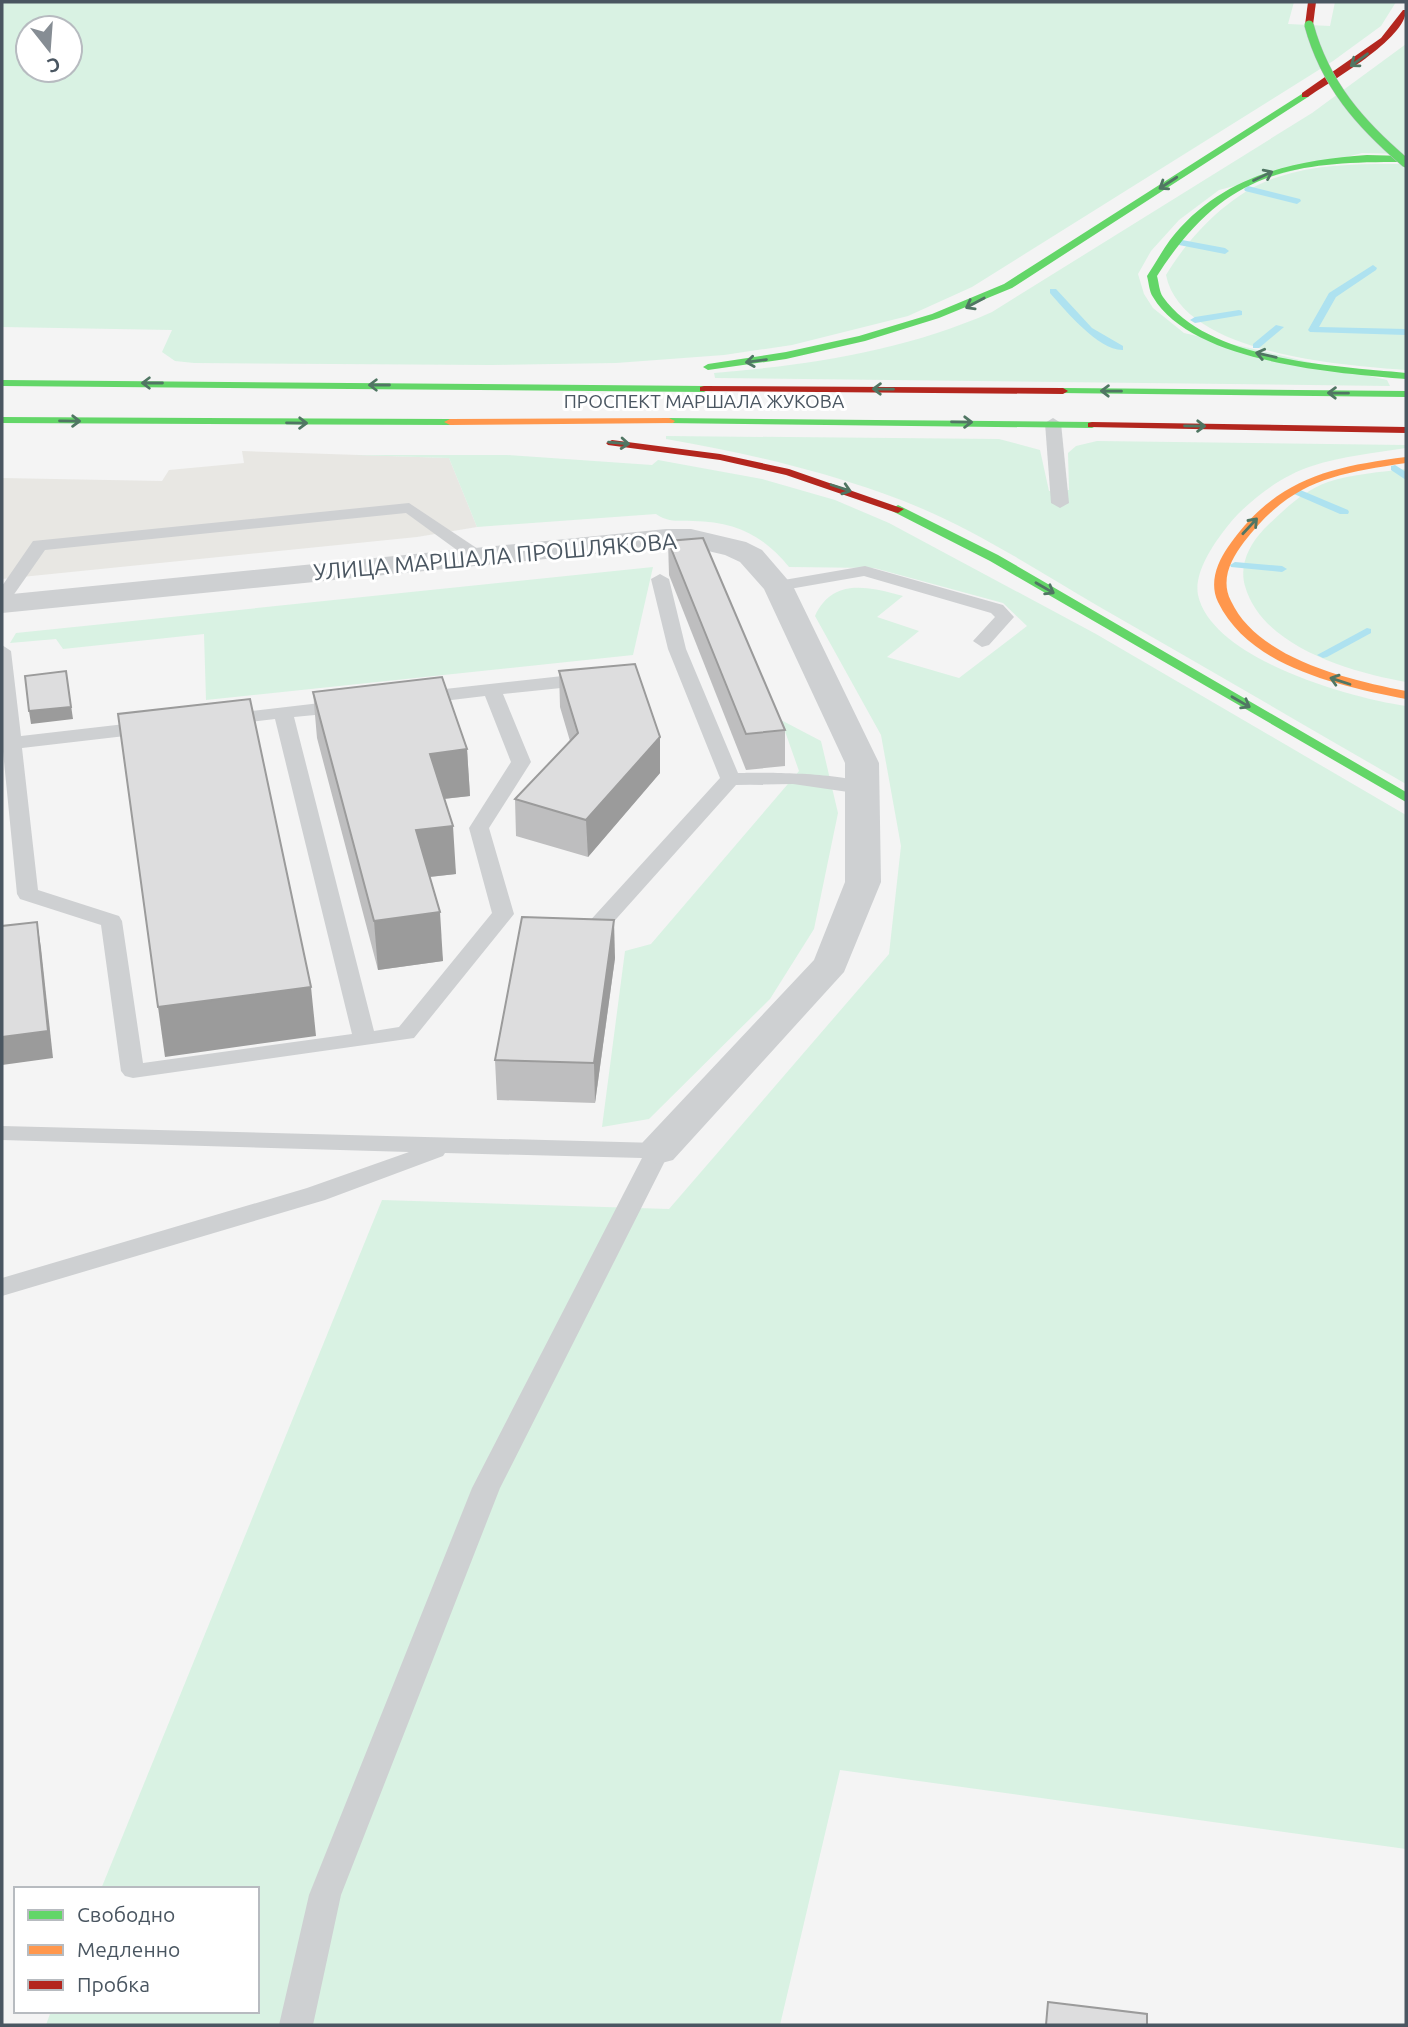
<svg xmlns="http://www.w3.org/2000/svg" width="1408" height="2027" font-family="Ubuntu,sans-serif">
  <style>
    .commercial { fill: #e8e7e3 }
    .green { fill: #d9f2e3; fill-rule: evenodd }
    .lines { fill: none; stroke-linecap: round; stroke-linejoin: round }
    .stream { fill: #aee2f0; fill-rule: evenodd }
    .lane { fill: #ced0d2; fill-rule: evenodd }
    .street { fill: #ced0d2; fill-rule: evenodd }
    .fast { fill: #63d668; fill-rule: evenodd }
    .slow { fill: #ff974d; fill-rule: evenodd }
    .jam { fill: #b3261e; fill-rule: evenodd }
    .fast-bridge-casing { stroke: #b9bec3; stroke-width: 10; stroke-linecap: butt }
    .fast-bridge { stroke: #63d668; stroke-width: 9 }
    .wall { fill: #bebebf }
    .shaded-wall { fill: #9b9b9b }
    .building { fill: #ddddde; stroke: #9b9b9b; stroke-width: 2 }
    .oneway { stroke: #507663 }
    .labels { text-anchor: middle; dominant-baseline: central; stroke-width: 6; stroke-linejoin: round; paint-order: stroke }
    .far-street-label { font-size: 19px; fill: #4a5661; stroke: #fff }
    .street-label { font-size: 23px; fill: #4a5661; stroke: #fff }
  </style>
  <rect width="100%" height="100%" fill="#f4f4f4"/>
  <polygon class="commercial" points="242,451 449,458 477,527 417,537 2,579 2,478 162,481 169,470 244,463"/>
  <g class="green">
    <path d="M2 2H1294L1288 24 1330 26 1335 2H1396L1381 26 1333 61 972 287 908 316 792 345 724 355 616 363 491 365 194 363 175 361 162 352 172 330 2 327ZM28 28H70V70H28Z"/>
    <path d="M1406 44V154L1362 153 1219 190 1179 220 1151 251 1138 274 1144 294 1153 308 1184 333 1387 380 1390 386 715 378 714 373C809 365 904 351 992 312L1312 113Z"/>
    <path d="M1406 164V370C1340 365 1182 354 1166 275 1190 235 1232 191 1278 177 1319 163 1364 164 1406 164Z"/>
    <path d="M666 436 999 439 1040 450 1049 491 1069 490 1068 453 1076 446 1097 441 1406 445V448C1375 453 1342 456 1312 466 1280 476 1243 504 1223 532 1211 548 1194 574 1198 595 1212 659 1350 698 1406 706V784C1304 725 1201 665 1098 606 1029 565 958 519 882 493 811 468 740 452 666 439Z"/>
    <path d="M354 455H507L652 465 658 460 762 479 835 500 889 523 1096 634 1406 815V1849L840 1770 780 2025H46L51 2011H257V1889H101L382 1200 669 1209 889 954 901 846 881 735 815 616C833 577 869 587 903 596L877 617 919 631 887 657 959 678 1027 626 1003 603 874 568 789 567C763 535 736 522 693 521 678 520 669 523 656 514L477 527 449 458Z"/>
    <path d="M1406 469V682C1351 672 1262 647 1245 586 1239 565 1249 545 1264 529 1284 510 1301 492 1328 482 1352 474 1381 472 1406 469Z"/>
    <polygon points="653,567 633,655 206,700 204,634 63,649 56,639 10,643 16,633"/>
    <polygon points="781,720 821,741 838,813 814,929 770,999 649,1119 602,1127 625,951 651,944 799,771"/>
  </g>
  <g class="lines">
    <g class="stream">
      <polygon points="1248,186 1300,199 1301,201 1297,204 1245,191 1244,189"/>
      <polygon points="1182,240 1225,248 1229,251 1225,254 1179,245 1178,243"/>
      <polygon points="1373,265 1377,268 1376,270 1336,297 1319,327 1406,329 1406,335 1310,332 1308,330 1329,293"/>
      <path d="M1050 289H1056L1092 328 1123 346V350C1099 351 1065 310 1050 293Z"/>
      <polygon points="1239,310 1242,311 1242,315 1195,323 1190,320 1195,317"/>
      <polygon points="1276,325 1284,327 1259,348 1253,348 1253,344"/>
      <polygon points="1395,465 1406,472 1406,480 1391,470 1391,466"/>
      <polygon points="1298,489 1348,510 1349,512 1348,514 1340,514 1294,494 1293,492"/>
      <polygon points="1235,562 1282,566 1287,569 1282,572 1231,567 1230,565"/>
      <polygon points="1367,628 1371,629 1371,633 1327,657 1323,658 1317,655"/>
    </g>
    <g class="lane">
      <polygon points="1053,418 1061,423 1069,503 1060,508 1051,503 1045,423"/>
      <polygon points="409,503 484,553 487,557 484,561 472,561 406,513 45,550 8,603 2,604 2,586 33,541"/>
      <polygon points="865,566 1003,605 1014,617 989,645 982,647 973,641 995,617 991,613 864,576 778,591 769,586 778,581"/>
      <path d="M660 574 669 579 686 649 738 773C760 772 860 772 872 788L862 794 793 784 736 785 592 946H576L573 941 576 936 720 778 668 649 651 579Z"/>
      <polygon points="2,645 11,651 21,736 151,721 161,727 151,733 22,748 38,890 119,916 122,921 143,1063 352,1034 275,719 224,725 217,723 214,719 217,715 346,700 356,706 346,712 294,717 374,1031 399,1027 492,913 469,828 511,762 485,696 418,704 408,698 418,692 590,673 600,679 590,685 503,694 531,762 489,828 514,914 414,1038 133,1078 125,1076 121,1071 101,925 20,899 17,894 2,741"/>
      <polygon points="2,1126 658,1143 667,1146 670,1151 500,1488 341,1895 313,2025 279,2025 309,1895 472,1488 642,1158 445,1153 443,1156 325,1200 2,1296 2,1278 307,1188 409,1152 2,1140"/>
    </g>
    <polygon class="street" points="666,529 691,529 746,542 762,550 793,586 879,763 881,882 844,972 673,1160 658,1164 643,1160 637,1151 643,1142 814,960 845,882 845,763 764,589 740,562 725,555 691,547 666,547 2,613 2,595"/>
    <g class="fast">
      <polygon points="1305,92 1309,95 1308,97 1012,288 939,318 865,341 786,359 708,370 703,367 708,364 786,352 859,336 932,314 1004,284"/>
      <path d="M1367 155 1406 156V162C1290 161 1223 172 1157 276 1159 283 1159 291 1163 297 1208 361 1335 366 1406 373V379C1337 373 1192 363 1153 297 1149 291 1149 283 1147 276 1155 264 1162 251 1170 240 1219 177 1291 160 1367 155Z"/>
      <polygon points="2,380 704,386 709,389 704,392 2,386"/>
      <polygon points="1063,388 1406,391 1406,397 1059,393 1058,391"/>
      <polygon points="2,417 450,419 456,422 450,425 2,423"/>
      <polygon points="669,418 1092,422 1098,425 1092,428 665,423 663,421"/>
      <polygon points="898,505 998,555 1406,792 1406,802 990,561 894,512 892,509"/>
    </g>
    <g class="slow">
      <polygon points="669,418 675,421 673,423 450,425 444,422 450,419"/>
      <path d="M1406 457V463C1333 474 1291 481 1244 542 1231 559 1220 580 1231 601 1258 659 1349 680 1406 691V699C1341 686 1250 668 1218 602 1209 583 1217 563 1228 547 1275 479 1329 467 1406 457Z"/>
    </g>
    <g class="jam">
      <polygon points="1308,2 1316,2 1313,25 1309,27 1305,25"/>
      <path d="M1403 10H1406C1406 39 1331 81 1308 97H1302V93L1381 38Z"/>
      <polygon points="704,386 1063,388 1068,391 1063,394 700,391 700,387"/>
      <polygon points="1092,422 1406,427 1406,433 1088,427 1088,423"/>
      <polygon points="612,440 720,454 789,469 904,509 898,513 894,512 786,475 720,460 608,445 606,443"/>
    </g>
    <g class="fast-bridge-casing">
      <path id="fast-bridge" d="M1309 25C1325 84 1360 124 1406 163"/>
    </g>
    <use href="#fast-bridge" class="fast-bridge"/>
  </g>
  <g class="wall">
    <polygon points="668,541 785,730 785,766 746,770 669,575"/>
    <polygon points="559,671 660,737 660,773 588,857 516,836 515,799 570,741 560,707"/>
    <polygon points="313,692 467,749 470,796 444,799 456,874 430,877 443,961 378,970 317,738"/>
    <polygon points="615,958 595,1103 497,1100 495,1060"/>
  </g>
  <g class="shaded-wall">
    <polygon points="66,671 73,719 31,724 29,711"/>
    <polygon points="660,737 660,773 588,857 586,820"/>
    <polygon points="467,749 470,796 433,800 430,754"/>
    <polygon points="453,826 456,874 419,878 416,830"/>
    <polygon points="440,912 443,961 378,970 374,921"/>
    <polygon points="614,920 615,958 595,1103 594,1063"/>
    <polygon points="37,922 41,948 53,1058 2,1065 2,1037"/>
    <polygon points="311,987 316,1036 165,1057 158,1007"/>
  </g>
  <g class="building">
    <polygon points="703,538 785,730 746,734 668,541"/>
    <polygon points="635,664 660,737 586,820 515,799 578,733 559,671"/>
    <polygon points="66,671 71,707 29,711 25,676"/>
    <polygon points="442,677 467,749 430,754 453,826 416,830 440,912 374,921 313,692"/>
    <polygon points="250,699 311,987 158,1007 118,714"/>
    <polygon points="522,917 614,920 594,1063 495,1060"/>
    <polygon points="37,922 48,1031 2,1037 2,926"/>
    <polygon points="1048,2002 1147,2014 1147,2025 1046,2025"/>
  </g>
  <defs><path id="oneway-shaft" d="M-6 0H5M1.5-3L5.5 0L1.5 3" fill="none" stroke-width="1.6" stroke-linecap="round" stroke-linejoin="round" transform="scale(1.75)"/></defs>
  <g class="oneway">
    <use href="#oneway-shaft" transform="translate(1359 60) rotate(144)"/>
    <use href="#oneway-shaft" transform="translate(1263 176) rotate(-25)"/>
    <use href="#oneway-shaft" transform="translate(1168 183) rotate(147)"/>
    <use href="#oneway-shaft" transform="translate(975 303) rotate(152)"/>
    <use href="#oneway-shaft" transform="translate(1266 355) rotate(-167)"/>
    <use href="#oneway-shaft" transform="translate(756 361) rotate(172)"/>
    <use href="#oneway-shaft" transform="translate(152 383) rotate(-180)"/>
    <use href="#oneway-shaft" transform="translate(379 385) rotate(-180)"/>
    <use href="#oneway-shaft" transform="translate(883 389) rotate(-179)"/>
    <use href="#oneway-shaft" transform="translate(1111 391) rotate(-179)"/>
    <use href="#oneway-shaft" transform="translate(1338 393) rotate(-179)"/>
    <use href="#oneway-shaft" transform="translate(70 421) rotate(1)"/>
    <use href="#oneway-shaft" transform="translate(962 422) rotate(1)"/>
    <use href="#oneway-shaft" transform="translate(297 423) rotate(1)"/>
    <use href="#oneway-shaft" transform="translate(1195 426) rotate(1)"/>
    <use href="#oneway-shaft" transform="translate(619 443) rotate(5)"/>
    <use href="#oneway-shaft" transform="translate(841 488) rotate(18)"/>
    <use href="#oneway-shaft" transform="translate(1250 526) rotate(-47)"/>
    <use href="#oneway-shaft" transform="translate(1045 588) rotate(30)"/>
    <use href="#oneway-shaft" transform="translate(1340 681) rotate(-162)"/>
    <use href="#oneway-shaft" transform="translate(1241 702) rotate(30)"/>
  </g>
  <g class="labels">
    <g class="far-street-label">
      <text x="704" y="401">ПРОСПЕКТ МАРШАЛА ЖУКОВА</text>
    </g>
    <g class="street-label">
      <text transform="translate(495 556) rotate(-5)">УЛИЦА МАРШАЛА ПРОШЛЯКОВА</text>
    </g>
  </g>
  <rect width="1408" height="2027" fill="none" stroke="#4a5661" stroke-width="7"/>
  <rect x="14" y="1887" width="245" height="126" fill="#ffffff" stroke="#b7bbc0" stroke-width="2"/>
  <rect x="28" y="1910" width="35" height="10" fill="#63d668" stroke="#b7bbc0" stroke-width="2"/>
  <text x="77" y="1922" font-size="21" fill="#4a5661">Свободно</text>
  <rect x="28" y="1945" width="35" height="10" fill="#ff974d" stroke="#b7bbc0" stroke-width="2"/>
  <text x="77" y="1957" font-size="21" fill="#4a5661">Медленно</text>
  <rect x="28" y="1980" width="35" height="10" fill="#b3261e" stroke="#b7bbc0" stroke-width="2"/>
  <text x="77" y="1992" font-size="21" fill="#4a5661">Пробка</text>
  <g transform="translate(49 49) rotate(163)"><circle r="33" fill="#ffffff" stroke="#b7bbc0" stroke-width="2"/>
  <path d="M0-5L12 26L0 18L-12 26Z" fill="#868d94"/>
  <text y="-10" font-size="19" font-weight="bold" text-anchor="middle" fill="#4a5661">С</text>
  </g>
</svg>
